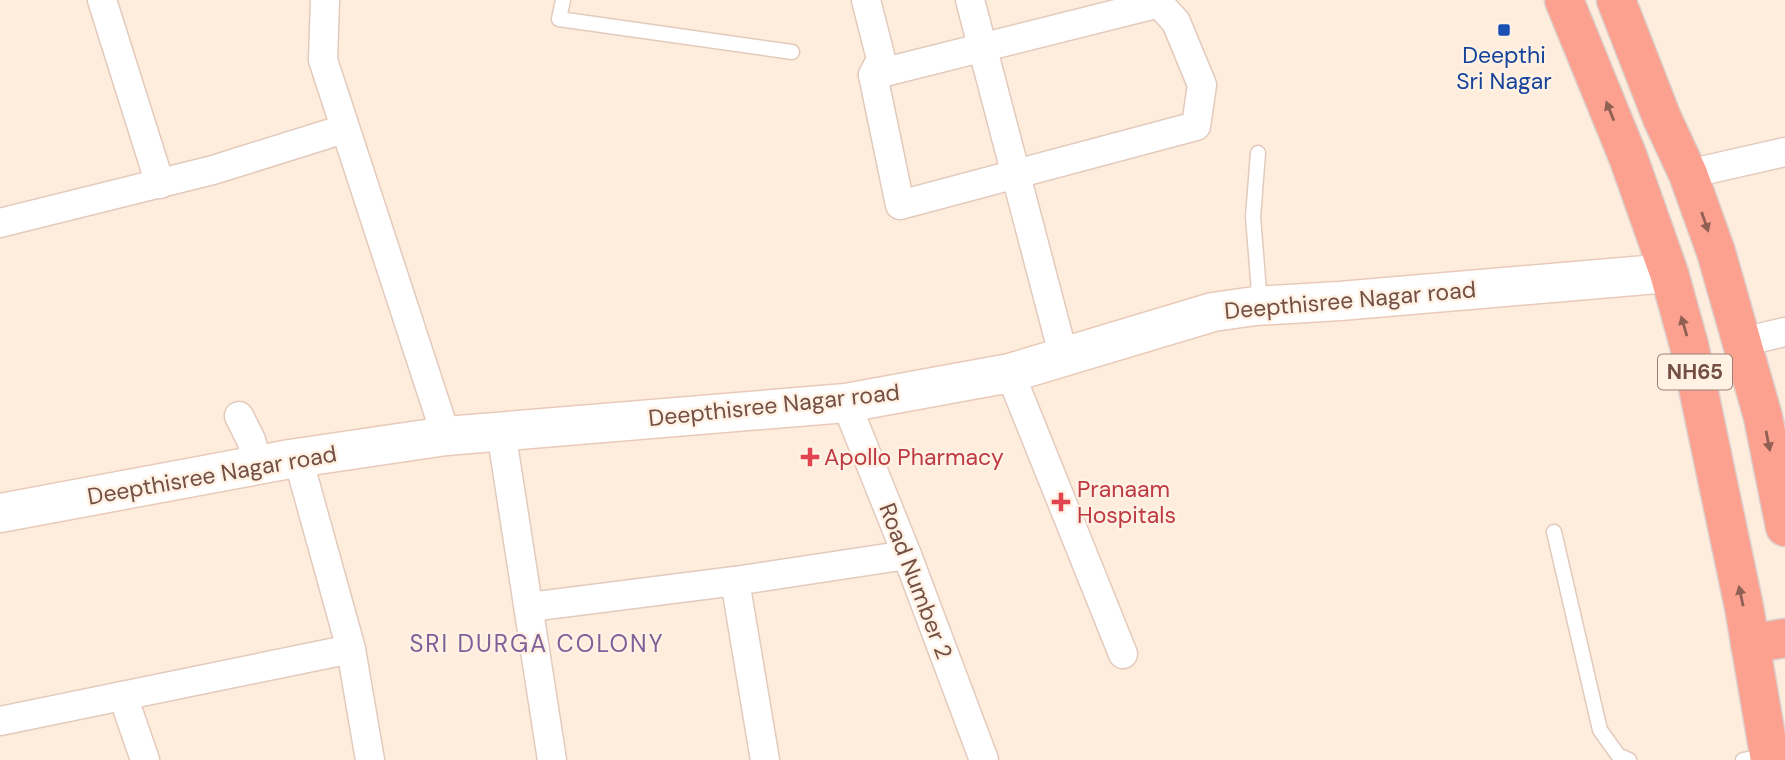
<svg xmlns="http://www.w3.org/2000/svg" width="1785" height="760" font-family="'DM Sans',sans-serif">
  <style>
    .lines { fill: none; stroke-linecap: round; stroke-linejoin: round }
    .lane-casing { stroke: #e3cabc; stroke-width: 17 }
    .street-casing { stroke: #e3cabc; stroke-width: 31 }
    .secondary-casing { stroke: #e9cab8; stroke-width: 41 }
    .highway-casing { stroke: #dbd2ce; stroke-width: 41 }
    .lane { stroke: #fff; stroke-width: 14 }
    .street { stroke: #fff; stroke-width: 28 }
    .secondary { stroke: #fff; stroke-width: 38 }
    .highway { stroke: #fca08f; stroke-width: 38 }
    .oneway { fill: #8f6053 }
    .transit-dot { fill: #1a4fb4; stroke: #fff2e4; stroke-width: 2.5 }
    .health-dot { fill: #e0444e; stroke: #fff2e4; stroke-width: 2.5 }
    .labels { text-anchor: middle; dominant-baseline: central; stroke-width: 5; stroke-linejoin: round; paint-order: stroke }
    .shield { fill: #fff2e4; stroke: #9e8174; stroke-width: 2 }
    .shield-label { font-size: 21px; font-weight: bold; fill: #745044 }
    .transit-label { font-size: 23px; fill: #164399; stroke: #fff2e4 }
    .street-label { font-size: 23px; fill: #745044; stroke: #fff2e4 }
    .health-label { font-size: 23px; fill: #be3a42; stroke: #fff2e4; text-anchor: start }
    .neighbourhood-label { font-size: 24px; letter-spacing: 2px; fill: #7f5f98; stroke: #fff2e4 }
  </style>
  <rect width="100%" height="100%" fill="#feeddc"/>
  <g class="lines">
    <g class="lane-casing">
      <g id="lane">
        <polyline points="563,0 559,19 792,52"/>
        <polyline points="1258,153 1253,217 1260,304"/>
        <polyline points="1554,532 1600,730 1618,755 1629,760"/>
        <polyline points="1743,760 1768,755"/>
      </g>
    </g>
    <g class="street-casing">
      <g id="street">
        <polyline points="102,0 160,184"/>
        <polyline points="325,0 323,60 446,436"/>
        <polyline points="866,0 881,59 873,75 900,205 1196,126 1202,85 1176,22 1156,0"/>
        <polyline points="970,0 1064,358"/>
        <polyline points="873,75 1160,3"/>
        <polyline points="1688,174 1785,152"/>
        <polyline points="0,223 213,170 344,129"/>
        <polyline points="1742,342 1785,332"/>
        <polyline points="1010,373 1123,654"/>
        <polyline points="846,403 907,555 984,760"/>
        <polyline points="239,416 251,440 258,465"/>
        <polyline points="501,431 552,760"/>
        <polyline points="298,458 351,649 370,760"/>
        <polyline points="735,581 907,555"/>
        <polyline points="530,607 735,581 765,760"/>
        <polyline points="123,696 145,760"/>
        <polyline points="0,721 351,649"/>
      </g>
    </g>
    <g class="secondary-casing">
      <polyline id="secondary" points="0,513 290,459 446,436 846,403 1010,373 1213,312 1255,306 1340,301 1669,273"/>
    </g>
    <g class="highway-casing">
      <g id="highway">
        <polyline points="1564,0 1628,157 1669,273 1689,345 1744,607 1770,760"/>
        <polyline points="1616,0 1662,118 1688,174 1716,252 1763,417 1785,527"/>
        <polyline points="1750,644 1785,638"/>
      </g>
    </g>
    <use href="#lane" class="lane"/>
    <use href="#street" class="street"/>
    <use href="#secondary" class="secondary"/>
    <use href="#highway" class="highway"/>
  </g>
  <defs><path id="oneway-solid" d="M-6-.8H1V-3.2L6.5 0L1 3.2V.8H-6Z" transform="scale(1.75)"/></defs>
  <g class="oneway">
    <use href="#oneway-solid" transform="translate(1610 111) rotate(-112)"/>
    <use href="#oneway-solid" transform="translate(1705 222) rotate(71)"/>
    <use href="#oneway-solid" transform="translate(1684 326) rotate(-106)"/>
    <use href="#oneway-solid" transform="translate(1768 441) rotate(79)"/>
    <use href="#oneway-solid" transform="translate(1741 596) rotate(-102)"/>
  </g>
  <rect class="transit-dot" x="1497" y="23" width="14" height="14" rx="3.5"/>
  <g class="health-dot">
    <path d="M806.5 446.5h7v7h7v7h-7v7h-7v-7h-7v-7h7z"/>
    <path d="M1057.5 491.5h7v7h7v7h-7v7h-7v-7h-7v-7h7z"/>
  </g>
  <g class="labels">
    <rect class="shield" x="1658" y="354.5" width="74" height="35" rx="5"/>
    <g class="shield-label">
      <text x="1695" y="372">NH65</text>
    </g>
    <g class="transit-label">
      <text x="1504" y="55">Deepthi<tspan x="1504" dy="26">Sri Nagar</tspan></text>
    </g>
    <g class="street-label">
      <text transform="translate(1350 300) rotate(-5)">Deepthisree Nagar road</text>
      <text transform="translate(774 405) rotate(-6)">Deepthisree Nagar road</text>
      <text transform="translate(212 475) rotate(-10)">Deepthisree Nagar road</text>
      <text transform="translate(916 581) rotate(69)">Road Number 2</text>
    </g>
    <g class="health-label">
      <text x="824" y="457">Apollo Pharmacy</text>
      <text x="1077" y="489">Pranaam<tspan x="1077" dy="26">Hospitals</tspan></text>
    </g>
    <g class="neighbourhood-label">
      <text x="537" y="643">SRI DURGA COLONY</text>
    </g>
  </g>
</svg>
